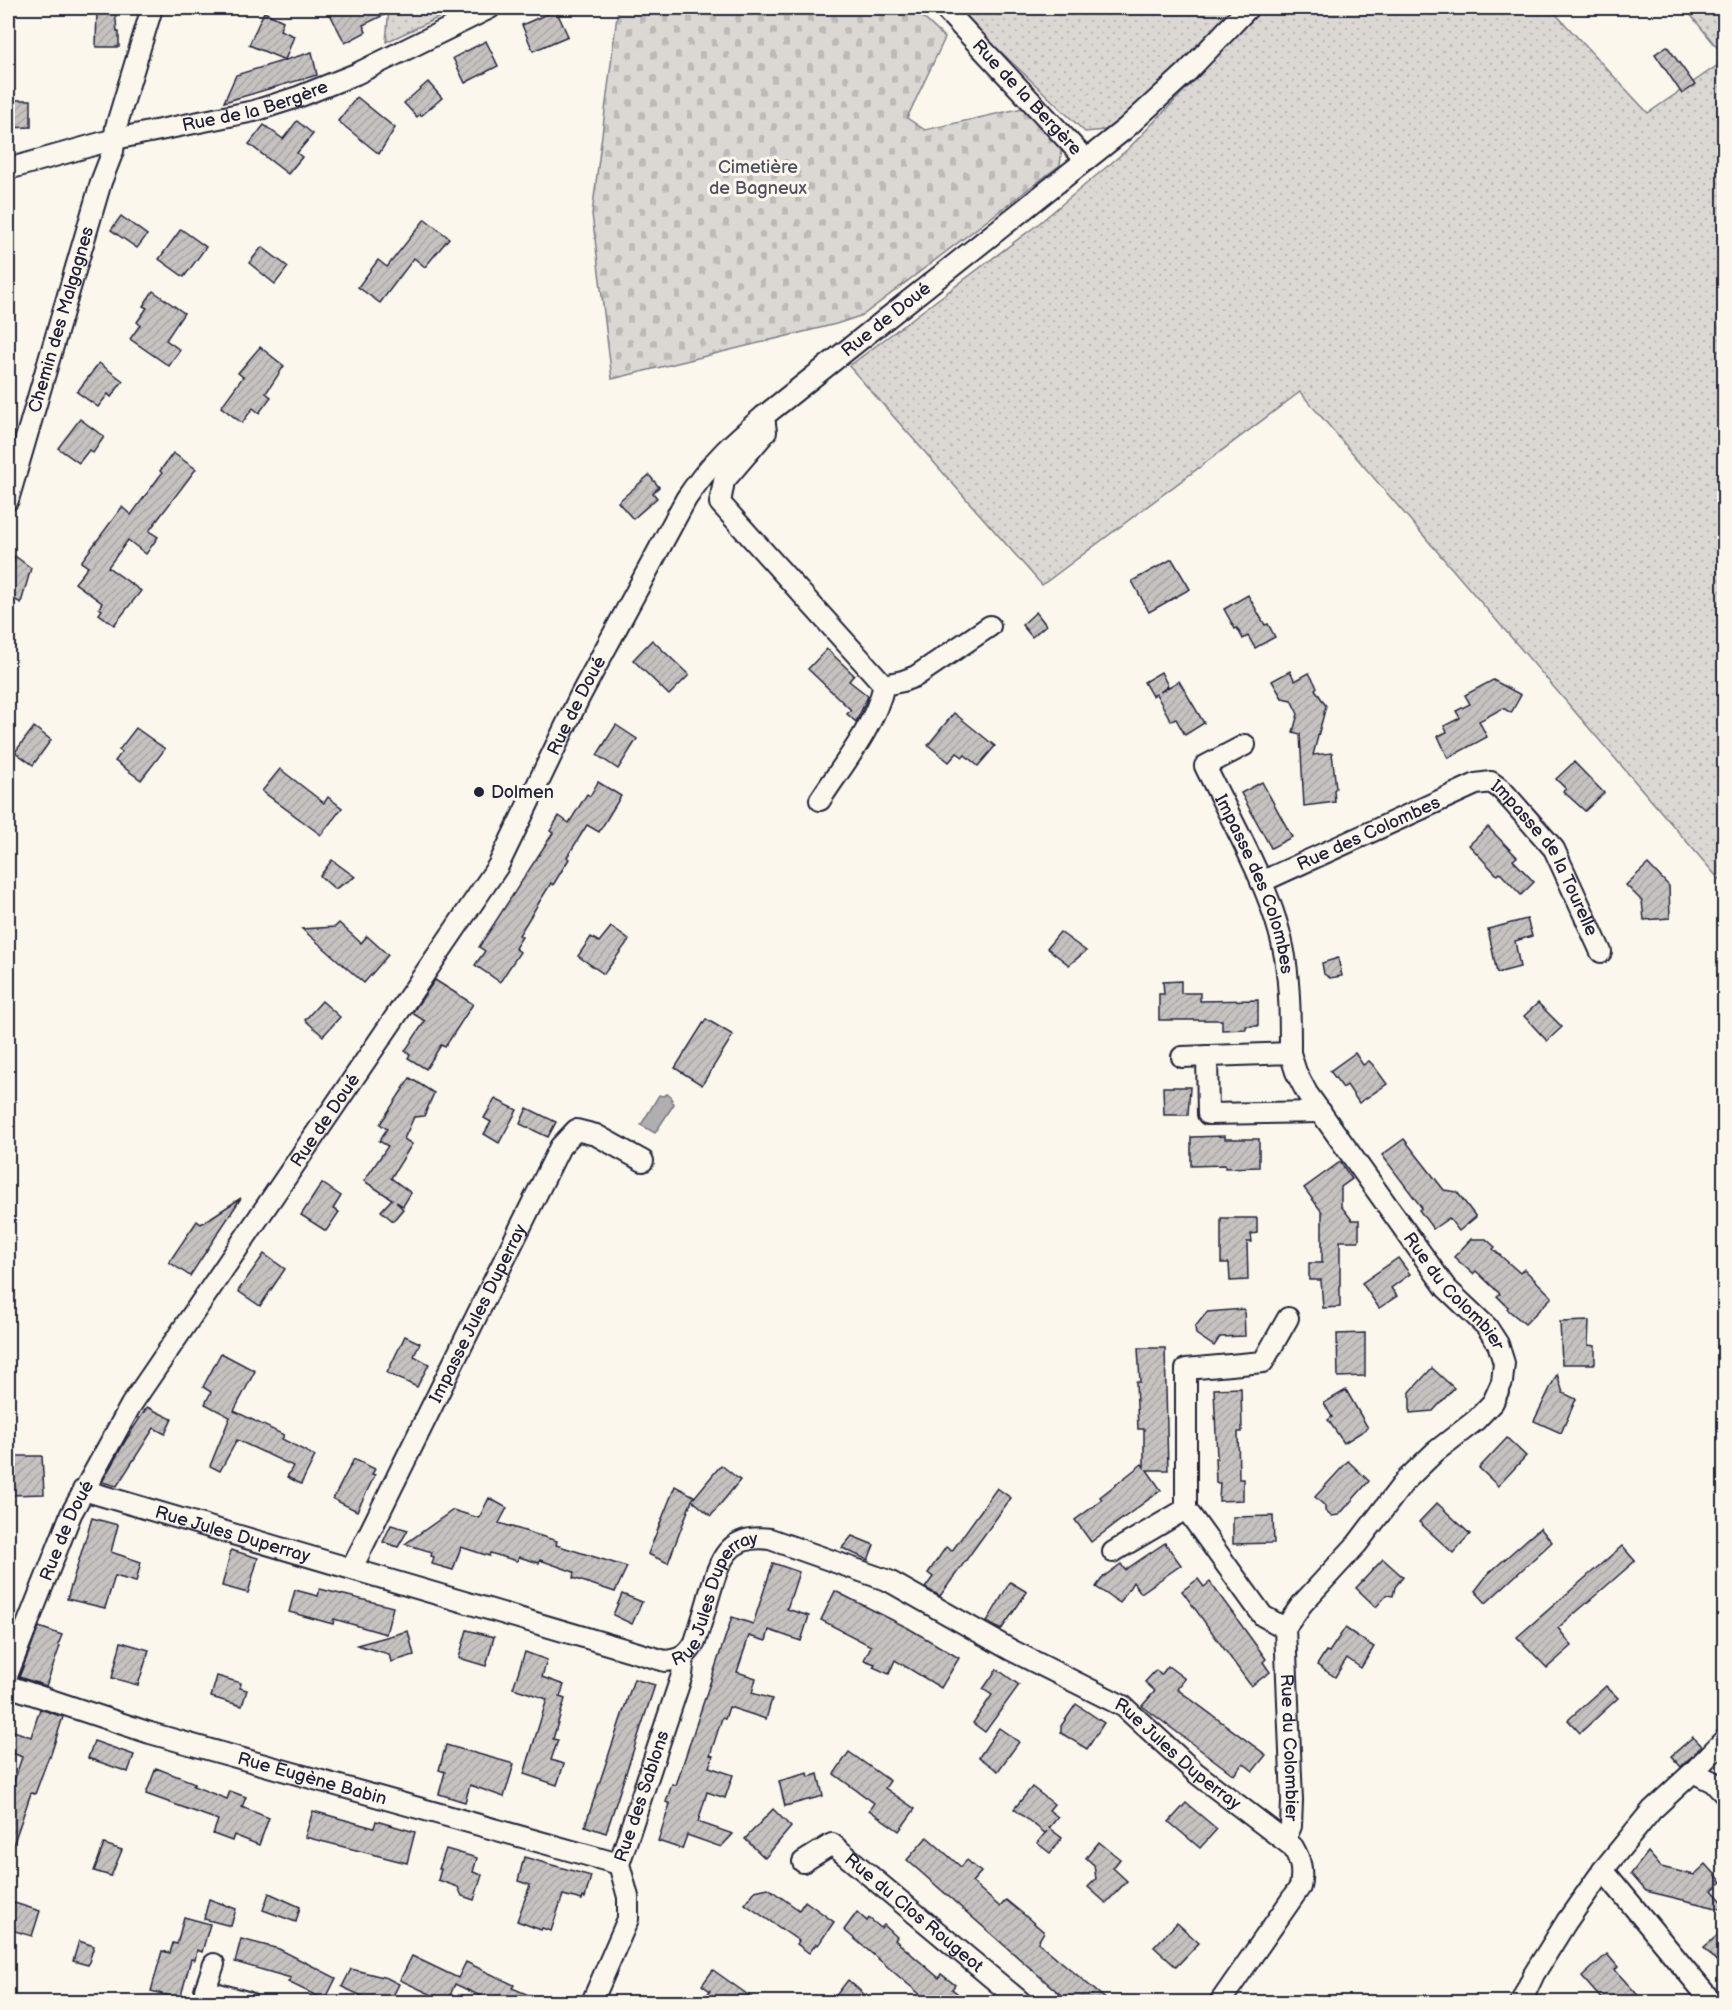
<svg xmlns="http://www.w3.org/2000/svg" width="1732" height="2010" font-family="'Balsamiq Sans',sans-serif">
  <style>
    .grass { fill: url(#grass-dots); stroke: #7e7d87; stroke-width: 1.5 }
    .cemetery { fill: url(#cemetery-stones); stroke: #7e7d87; stroke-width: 1.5 }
    .water { fill: #b1aeb0; stroke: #787681; stroke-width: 1.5 }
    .building { fill: url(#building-hatch); stroke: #22223b; stroke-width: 1.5 }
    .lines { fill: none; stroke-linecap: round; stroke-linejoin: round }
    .minor-casing { stroke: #22223b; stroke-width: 24 }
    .minor { stroke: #fbf7ec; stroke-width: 20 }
    .poi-dot { fill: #22223b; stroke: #fbf7ec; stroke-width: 2 }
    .labels { text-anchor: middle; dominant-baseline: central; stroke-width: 6; stroke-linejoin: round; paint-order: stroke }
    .street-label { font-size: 18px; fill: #22223b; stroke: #fbf7ec }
    .park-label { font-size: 18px; fill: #505061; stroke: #fbf7ec }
    .poi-label { font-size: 18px; fill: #22223b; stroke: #fbf7ec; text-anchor: start }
  </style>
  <defs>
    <pattern id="grass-dots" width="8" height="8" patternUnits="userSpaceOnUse" patternTransform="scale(1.5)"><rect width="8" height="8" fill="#dbd8d3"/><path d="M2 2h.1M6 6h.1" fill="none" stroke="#bcb9b6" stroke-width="1.8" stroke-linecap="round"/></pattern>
    <pattern id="cemetery-stones" width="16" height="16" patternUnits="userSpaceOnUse" patternTransform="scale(1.5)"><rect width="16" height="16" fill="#dbd8d3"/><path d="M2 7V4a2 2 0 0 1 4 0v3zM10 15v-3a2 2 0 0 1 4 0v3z" fill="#bcb9b6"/></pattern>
    <pattern id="building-hatch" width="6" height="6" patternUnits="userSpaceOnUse" patternTransform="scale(1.5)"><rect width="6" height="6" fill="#c6c2c0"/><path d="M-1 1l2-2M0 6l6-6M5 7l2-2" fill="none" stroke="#aaa6a6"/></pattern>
  </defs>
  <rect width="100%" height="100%" fill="#fbf7ec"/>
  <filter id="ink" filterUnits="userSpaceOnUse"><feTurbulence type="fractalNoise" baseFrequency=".0167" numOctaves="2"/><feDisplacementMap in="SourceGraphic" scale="12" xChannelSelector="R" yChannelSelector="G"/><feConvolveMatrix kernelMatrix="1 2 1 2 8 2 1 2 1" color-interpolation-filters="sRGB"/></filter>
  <g filter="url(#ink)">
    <g class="grass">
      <polygon points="389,8 459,8 386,42"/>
      <polygon points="955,8 1232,8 1162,82 1130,113 1105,130 1085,132"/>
      <polygon points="1264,8 1550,8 1648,113 1724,61 1724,885 1300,392 1042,585 849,366 1037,225 1128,149"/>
      <polygon points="1685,8 1724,8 1724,56"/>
    </g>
    <polygon class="cemetery" points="618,8 913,8 945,38 907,118 925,130 1027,107 1062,149 1060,165 863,315 836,324 612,379 592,214"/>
    <polygon class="water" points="667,1094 671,1096 672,1102 674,1104 655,1133 641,1125 659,1095 663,1096"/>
    <g class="building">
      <polygon points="97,8 115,8 117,32 119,32 119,47 96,47"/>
      <polygon points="338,8 398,8 363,25 366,32 345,43 329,12"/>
      <polygon points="556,10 568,36 533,51 522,25"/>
      <polygon points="264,12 283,21 280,30 294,36 285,60 249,45"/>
      <polygon points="486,41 498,66 465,83 453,58"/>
      <polygon points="1667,46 1695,85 1682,94 1655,54"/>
      <polygon points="312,52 317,75 224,102 236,75"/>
      <polygon points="428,82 442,98 421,116 420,114 417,117 404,103"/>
      <polygon points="357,97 395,128 379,154 338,121"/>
      <polygon points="8,100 31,100 31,127 8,128"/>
      <polygon points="297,121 313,134 297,153 302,157 288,174 249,144 264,125 283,139"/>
      <polygon points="121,216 147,235 137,248 111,230"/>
      <polygon points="425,219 449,238 425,267 414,258 380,303 358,287 378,260 387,267"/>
      <polygon points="181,229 206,247 184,277 159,259"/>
      <polygon points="262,247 288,267 275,284 249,263"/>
      <polygon points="153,291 184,313 166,340 180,350 169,366 130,339 140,325 137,322 147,308 143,306"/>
      <polygon points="260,347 284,366 266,393 271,397 259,413 253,408 242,423 221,407 243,377 238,373"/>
      <polygon points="99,363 123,381 111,397 108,394 98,407 77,392"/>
      <polygon points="80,419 104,437 93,453 89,450 79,463 58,448"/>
      <polygon points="173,453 196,469 149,531 158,537 146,554 128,540 108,567 141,591 114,625 99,614 102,610 99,608 102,603 75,583 88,567 81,562 122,507 131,515 162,473 160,471"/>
      <polygon points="649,475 659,487 653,493 657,498 633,519 618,502"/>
      <polygon points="15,556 31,568 21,603 8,596 8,581"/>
      <polygon points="1172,559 1190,589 1149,612 1132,581"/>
      <polygon points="1248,595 1265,625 1268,624 1275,637 1255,648 1248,636 1243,639 1237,628 1235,629 1224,609"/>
      <polygon points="1036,612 1046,625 1032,637 1022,625"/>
      <polygon points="652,640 689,675 669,695 633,660"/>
      <polygon points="827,649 854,675 849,681 868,696 856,722 847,714 851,710 808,669"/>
      <polygon points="1290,671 1295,681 1309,673 1317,687 1315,689 1326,706 1313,755 1332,753 1336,788 1334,790 1335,802 1304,806 1300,734 1293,732 1298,714 1291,700 1282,698 1272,681"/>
      <polygon points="1161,672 1168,686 1160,692 1179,681 1204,723 1185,735 1176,719 1171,721 1156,694 1152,696 1144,682"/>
      <polygon points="1493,680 1521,695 1511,713 1503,708 1479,721 1487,737 1448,758 1438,736 1447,732 1444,726 1460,718 1456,711 1470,704 1465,695"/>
      <polygon points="954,713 995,746 978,766 965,755 963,757 957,753 949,762 928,745"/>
      <polygon points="616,725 637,739 618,769 597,755"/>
      <polygon points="34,727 51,740 33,765 15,752"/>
      <polygon points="136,728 165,749 141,780 115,761 122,752 119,750"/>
      <polygon points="1574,762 1604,793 1585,811 1563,791 1566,789 1556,779"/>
      <polygon points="280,769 324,803 328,797 342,808 321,835 262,791"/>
      <polygon points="598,782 621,796 599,832 587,825 567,857 569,859 553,885 551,883 519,935 522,937 515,948 520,952 500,982 475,965 485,951 479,947 553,833 550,831 559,816 569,823 587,794 590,796"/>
      <polygon points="1262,782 1292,837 1271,848 1241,793"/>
      <polygon points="1488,827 1517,857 1513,860 1534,882 1521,895 1500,873 1497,875 1469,845"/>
      <polygon points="332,860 355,877 335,889 320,876"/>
      <polygon points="1648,864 1669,886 1670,918 1644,920 1642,901 1626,885"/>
      <polygon points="1527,919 1532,936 1515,941 1520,967 1497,973 1488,929"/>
      <polygon points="339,923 361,943 367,936 388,955 364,983 302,929 335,927"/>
      <polygon points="611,927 629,940 604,974 578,956 591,937 599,942"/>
      <polygon points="1060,932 1086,951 1069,965 1047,948"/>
      <polygon points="1338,958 1342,976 1330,978 1324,974 1322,963"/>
      <polygon points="435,980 473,1004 445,1047 441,1045 426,1069 408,1058 410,1054 405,1051 425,1021 412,1013"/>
      <polygon points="1181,981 1181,993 1200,993 1200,1001 1258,1000 1258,1026 1246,1026 1246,1029 1222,1030 1222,1020 1159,1020 1159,994 1164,994 1163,982"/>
      <polygon points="322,1001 340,1017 323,1036 305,1020"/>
      <polygon points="1538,1003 1562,1027 1547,1041 1524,1016"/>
      <polygon points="706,1019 733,1035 702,1085 675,1068"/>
      <polygon points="1355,1053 1363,1065 1369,1061 1373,1065 1387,1084 1359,1103 1347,1085 1343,1088 1330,1071"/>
      <polygon points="410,1078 434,1093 424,1116 414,1117 404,1139 412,1144 391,1178 411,1193 403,1206 396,1202 403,1209 393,1221 381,1211 392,1199 364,1181 388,1146 379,1141 387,1129 380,1124"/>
      <polygon points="1163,1087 1190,1087 1188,1115 1164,1115"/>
      <polygon points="495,1099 517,1110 499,1143 484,1134 491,1122 484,1118"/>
      <polygon points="527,1108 556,1122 548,1137 520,1124"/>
      <polygon points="1225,1136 1225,1139 1259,1139 1259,1167 1225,1168 1225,1165 1191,1166 1191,1137"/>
      <polygon points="1404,1139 1444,1190 1457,1192 1476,1217 1459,1231 1449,1218 1433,1229 1419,1210 1422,1208 1382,1155"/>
      <polygon points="1340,1162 1352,1179 1341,1187 1341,1206 1352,1220 1359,1220 1359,1241 1340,1241 1340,1307 1323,1308 1321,1280 1309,1280 1309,1263 1322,1263 1322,1212 1304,1188"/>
      <polygon points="322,1183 341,1196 333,1209 339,1212 326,1231 301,1215"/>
      <polygon points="241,1198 190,1276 169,1262 197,1221 201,1224"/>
      <polygon points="1221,1218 1257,1218 1257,1233 1251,1234 1252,1242 1247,1242 1248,1280 1230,1281 1229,1263 1221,1263"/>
      <polygon points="1471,1239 1486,1239 1495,1247 1493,1249 1520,1273 1524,1269 1552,1297 1525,1324 1507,1309 1508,1307 1497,1296 1500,1294 1476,1271 1473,1274 1454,1257"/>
      <polygon points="264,1254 285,1269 260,1306 238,1291"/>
      <polygon points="1398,1258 1410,1274 1391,1288 1397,1296 1379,1308 1362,1283"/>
      <polygon points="1244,1309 1245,1336 1220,1337 1214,1346 1196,1334 1195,1327 1207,1312"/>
      <polygon points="1589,1321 1588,1345 1595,1346 1595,1364 1562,1364 1560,1322"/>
      <polygon points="1365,1333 1365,1376 1338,1377 1337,1334"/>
      <polygon points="405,1336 420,1343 414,1356 429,1364 417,1387 387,1373"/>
      <polygon points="1138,1348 1165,1348 1168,1470 1147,1470 1161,1490 1091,1542 1075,1520 1102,1500 1100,1497 1142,1464 1144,1467 1144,1429 1138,1429 1136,1382 1140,1382"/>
      <polygon points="221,1353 255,1371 234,1411 284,1435 282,1439 315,1456 301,1484 287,1477 293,1466 237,1440 220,1471 210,1466 230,1417 205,1404 211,1392 203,1387"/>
      <polygon points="1432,1368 1454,1388 1433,1411 1410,1413 1410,1392"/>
      <polygon points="1557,1374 1563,1393 1576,1399 1561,1433 1534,1421"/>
      <polygon points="1241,1388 1242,1432 1238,1432 1239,1479 1243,1479 1243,1500 1219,1501 1220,1483 1216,1483 1215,1458 1217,1458 1214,1389"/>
      <polygon points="1346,1390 1368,1428 1344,1443 1328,1420 1332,1417 1324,1403"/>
      <polygon points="147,1407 172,1419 165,1434 154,1428 117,1486 102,1482 127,1438"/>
      <polygon points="1507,1438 1526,1456 1498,1486 1479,1468"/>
      <polygon points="10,1456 42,1456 44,1494 11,1495"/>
      <polygon points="354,1459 375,1469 372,1474 375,1475 357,1511 333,1499"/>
      <polygon points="1348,1461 1369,1481 1339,1515 1331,1516 1325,1511 1325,1506 1315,1497"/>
      <polygon points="721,1465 740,1480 711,1516 692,1500 668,1563 648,1554 675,1486 694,1496 693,1499"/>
      <polygon points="997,1488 1011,1498 940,1596 925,1588 933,1577 928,1573 946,1547 952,1551"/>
      <polygon points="489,1498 507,1508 499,1523 557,1541 556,1545 627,1567 615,1592 573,1578 574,1572 540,1560 539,1563 519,1557 517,1561 490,1553 489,1556 461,1547 453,1570 432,1564 434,1557 431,1556 432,1552 405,1544 453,1510 479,1518"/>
      <polygon points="1437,1503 1470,1534 1453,1553 1419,1522"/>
      <polygon points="1273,1516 1274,1543 1233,1544 1233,1517"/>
      <polygon points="92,1518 118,1525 111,1552 141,1562 136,1582 115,1576 105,1608 67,1599"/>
      <polygon points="391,1525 408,1530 398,1547 383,1542"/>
      <polygon points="1540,1528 1552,1542 1486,1603 1475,1591 1488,1574"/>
      <polygon points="852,1536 874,1545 868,1560 842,1548"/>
      <polygon points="1165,1543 1181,1565 1141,1593 1133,1582 1120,1603 1096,1587 1103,1577 1121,1564 1125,1570"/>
      <polygon points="1622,1546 1635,1561 1558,1628 1572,1646 1547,1668 1517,1637"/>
      <polygon points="231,1550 258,1558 248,1593 222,1586"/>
      <polygon points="1383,1559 1403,1577 1395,1587 1393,1596 1387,1595 1376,1607 1356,1588"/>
      <polygon points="773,1563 799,1572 787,1609 809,1616 801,1641 769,1630 766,1641 749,1636 737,1672 756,1678 752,1693 772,1699 766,1719 729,1707 725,1719 722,1718 710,1755 713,1756 709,1767 733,1775 725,1798 707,1792 698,1822 733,1834 721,1847 687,1835 682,1849 658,1841 670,1804 666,1802 672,1784 676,1785 732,1617 753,1624"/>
      <polygon points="1198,1579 1204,1587 1210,1582 1266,1659 1263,1662 1270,1672 1251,1686 1182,1591"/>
      <polygon points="1010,1582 1027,1592 1001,1630 987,1622"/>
      <polygon points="320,1589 393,1607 386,1634 334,1619 333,1624 289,1612 295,1590 318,1596"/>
      <polygon points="835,1591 908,1628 959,1658 941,1688 895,1660 889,1674 873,1667 875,1664 864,1660 871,1646 821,1620"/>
      <polygon points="622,1594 642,1602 632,1624 613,1615"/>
      <polygon points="39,1627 62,1635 58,1645 60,1646 46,1686 19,1677"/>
      <polygon points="1345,1628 1374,1647 1361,1668 1347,1658 1335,1677 1317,1665 1326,1651 1329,1652"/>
      <polygon points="467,1630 494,1637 486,1666 459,1658"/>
      <polygon points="408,1631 414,1655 391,1662 389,1654 357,1645"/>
      <polygon points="121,1642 149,1650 138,1685 112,1678"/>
      <polygon points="525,1652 547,1660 542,1677 564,1685 560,1697 565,1699 553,1739 558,1740 551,1760 564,1764 557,1785 524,1774 547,1699 513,1688"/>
      <polygon points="1168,1666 1185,1679 1177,1689 1266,1755 1253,1771 1243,1763 1234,1775 1142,1706 1155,1691 1145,1682 1156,1670 1161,1675"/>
      <polygon points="997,1669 1019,1685 985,1732 973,1723 992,1695 983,1689"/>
      <polygon points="217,1676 241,1683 240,1688 247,1690 242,1706 211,1697"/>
      <polygon points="634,1679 655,1685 606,1833 585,1826"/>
      <polygon points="1606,1686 1618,1698 1580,1733 1568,1720"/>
      <polygon points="1076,1704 1104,1723 1087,1749 1061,1733 1061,1726"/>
      <polygon points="40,1709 63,1717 50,1757 49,1756 35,1794 31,1793 10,1854 8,1853 8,1799 22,1757 8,1751 8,1729 31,1737"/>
      <polygon points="999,1728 1019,1742 998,1771 979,1757"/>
      <polygon points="1693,1737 1702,1746 1681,1767 1671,1756"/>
      <polygon points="94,1741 134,1755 128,1772 88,1758"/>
      <polygon points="446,1745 514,1764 504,1797 470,1785 465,1802 439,1794 445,1772 439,1770"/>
      <polygon points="849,1752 890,1781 885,1788 915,1809 899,1831 869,1810 874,1803 834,1774"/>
      <polygon points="156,1768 195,1783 193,1786 227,1799 230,1791 246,1797 242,1807 269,1818 259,1845 234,1835 232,1841 213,1834 218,1820 146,1794"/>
      <polygon points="808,1773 809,1777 818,1774 823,1796 785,1806 779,1781"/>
      <polygon points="1032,1787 1054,1804 1049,1810 1058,1817 1049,1828 1062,1838 1050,1853 1037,1843 1047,1831 1045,1833 1014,1809"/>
      <polygon points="1186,1803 1217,1829 1200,1848 1169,1822"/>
      <polygon points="773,1809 791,1827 765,1858 745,1839"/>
      <polygon points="313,1811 374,1828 376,1821 415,1832 407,1863 305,1837"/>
      <polygon points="927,1837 961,1867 967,1860 981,1872 972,1882 1000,1907 1006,1900 1022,1913 1044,1932 1038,1942 1109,2002 1069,2002 907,1860"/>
      <polygon points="1099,1842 1120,1859 1113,1868 1127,1881 1106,1903 1088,1887 1096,1879 1094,1865 1086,1858"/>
      <polygon points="104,1844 122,1850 111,1876 94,1871"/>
      <polygon points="446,1849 477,1858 473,1872 482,1875 474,1900 462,1896 458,1887 438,1880 441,1869 439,1869"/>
      <polygon points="1648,1852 1661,1867 1694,1875 1706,1864 1722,1882 1712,1890 1725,1905 1725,1910 1646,1891 1631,1874"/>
      <polygon points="524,1857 591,1876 585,1898 583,1897 582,1900 563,1895 551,1931 542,1928 541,1930 517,1921 530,1885 518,1881"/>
      <polygon points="768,1888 799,1910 805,1901 834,1922 818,1945 816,1944 809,1953 797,1944 799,1941 745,1904 755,1891"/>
      <polygon points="269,1893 300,1907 296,1922 263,1910"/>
      <polygon points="209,1899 236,1909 231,1926 204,1919"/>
      <polygon points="8,1901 40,1911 32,1936 8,1929"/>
      <polygon points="857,1912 867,1921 869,1918 881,1928 884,1925 897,1937 895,1940 939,1978 941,1974 955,1985 952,1989 968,2002 929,2002 844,1930"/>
      <polygon points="184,1917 210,1924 202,1952 197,1950 195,1960 191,1959 180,1999 151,1991 162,1951 170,1953 173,1943 177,1944"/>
      <polygon points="1177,1923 1199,1943 1176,1967 1154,1947"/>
      <polygon points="1725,1929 1725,1971 1704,1947"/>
      <polygon points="241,1939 279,1949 336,1978 325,2000 288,1982 291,1978 235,1962"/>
      <polygon points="79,1941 94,1946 88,1965 73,1961"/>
      <polygon points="1607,1954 1618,1967 1615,1970 1644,2002 1604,2002 1582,1977"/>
      <polygon points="412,1956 458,1978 466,1962 514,1985 512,1988 545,2002 493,2002 455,1984 447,2002 400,1980"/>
      <polygon points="351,1969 387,1978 399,1984 390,2002 375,2002 342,1987"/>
      <polygon points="713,1970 758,2002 701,2002 710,1991 702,1985"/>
      <polygon points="848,1980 873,2002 831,2002"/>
    </g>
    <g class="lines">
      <g class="minor-casing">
        <g id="minor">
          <path id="s1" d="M944 8 1086 160"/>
          <path id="s2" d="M8 169 115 139 254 111 298 97 356 74 490 8"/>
          <polyline points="764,416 766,432 724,481 720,503 884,685"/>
          <path id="s3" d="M8 500 101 182 113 151 116 127 152 8"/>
          <path id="s4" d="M1245 745 1205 766C1233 824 1274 893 1285 957 1290 989 1290 1021 1290 1053"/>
          <path d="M820 800C843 764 874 728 884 685L903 681 916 676 990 626"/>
          <path id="s5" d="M1261 882 1476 784 1491 782 1502 790 1554 849 1601 952"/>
          <polyline points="1207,1056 1208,1114 1321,1112"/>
          <path id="s6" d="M1182 1057 1290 1053 1296 1072 1307 1093 1446 1288 1487 1327 1498 1344 1504 1363 1502 1382 1493 1402 1476 1420 1435 1452 1405 1481 1357 1544 1302 1604 1285 1628 1292 1801 1291 1826 1285 1840"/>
          <path id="s7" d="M83 1490 665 1661C680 1660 688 1655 695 1642 700 1626 705 1611 709 1596 719 1562 727 1533 770 1539L889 1581 1011 1650 1123 1706 1196 1773 1293 1847C1301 1861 1303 1871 1300 1887L1220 2002"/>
          <polyline points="1113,1552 1186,1509"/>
          <path id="s8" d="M352 1568 560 1147 576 1130 596 1135 643 1161"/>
          <polyline points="1285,1628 1263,1616 1186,1509 1186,1369 1263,1362 1288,1318"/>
          <path id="s9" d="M8 1673 71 1514 131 1405 498 866 580 696 686 499C710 463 731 444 764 416L1125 129 1187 72 1248 8"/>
          <path id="s10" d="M8 1686 150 1733 619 1864"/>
          <polyline points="1693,1772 1713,1782 1724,1794"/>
          <path id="s11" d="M803 1862 832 1844 1021 2002"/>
          <polyline points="1603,1870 1712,2002"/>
          <polyline points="214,1964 205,1990 247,2002"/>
          <path id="s12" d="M592 2002 628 1919V1897L619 1864 682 1675 684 1656"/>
          <polyline points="1521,2002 1534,1974 1567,1921 1603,1870 1652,1810 1693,1772 1724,1740"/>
        </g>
      </g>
      <use href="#minor" class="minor"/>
    </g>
  </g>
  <circle class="poi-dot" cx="479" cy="792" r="6"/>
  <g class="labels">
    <g class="street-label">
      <text stroke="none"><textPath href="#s1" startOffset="122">Rue de la Bergère</textPath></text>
      <text stroke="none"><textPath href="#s2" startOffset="255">Rue de la Bergère</textPath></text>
      <text stroke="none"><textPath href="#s3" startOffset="188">Chemin des Malgagnes</textPath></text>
      <text stroke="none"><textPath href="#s9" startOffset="1630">Rue de Doué</textPath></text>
      <text stroke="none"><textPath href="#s9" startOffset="1126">Rue de Doué</textPath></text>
      <text stroke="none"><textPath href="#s5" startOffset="118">Rue des Colombes</textPath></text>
      <text stroke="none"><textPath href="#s5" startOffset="346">Impasse de la Tourelle</textPath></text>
      <text stroke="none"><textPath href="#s4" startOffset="174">Impasse des Colombes</textPath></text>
      <text stroke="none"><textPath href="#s9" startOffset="640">Rue de Doué</textPath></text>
      <text stroke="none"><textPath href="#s6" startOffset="399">Rue du Colombier</textPath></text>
      <text stroke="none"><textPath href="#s8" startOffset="284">Impasse Jules Duperray</textPath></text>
      <text stroke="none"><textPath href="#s9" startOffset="154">Rue de Doué</textPath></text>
      <text stroke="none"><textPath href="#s7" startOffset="156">Rue Jules Duperray</textPath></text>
      <text stroke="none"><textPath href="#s7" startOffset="694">Rue Jules Duperray</textPath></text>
      <text stroke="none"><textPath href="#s6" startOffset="957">Rue du Colombier</textPath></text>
      <text stroke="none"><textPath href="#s7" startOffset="1251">Rue Jules Duperray</textPath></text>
      <text stroke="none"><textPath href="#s10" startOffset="318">Rue Eugène Babin</textPath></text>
      <text stroke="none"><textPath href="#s12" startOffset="218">Rue des Sablons</textPath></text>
      <text stroke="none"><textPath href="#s11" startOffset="141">Rue du Clos Rougeot</textPath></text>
    </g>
    <g class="park-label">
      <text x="758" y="167">Cimetière<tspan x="758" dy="21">de Bagneux</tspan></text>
    </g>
    <g class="poi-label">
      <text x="491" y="792">Dolmen</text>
    </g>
  </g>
  <rect width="1732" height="2010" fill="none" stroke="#fbf7ec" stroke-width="30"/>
  <rect x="15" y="15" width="1702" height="1980" fill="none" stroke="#22223b" stroke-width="2" filter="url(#ink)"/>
</svg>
